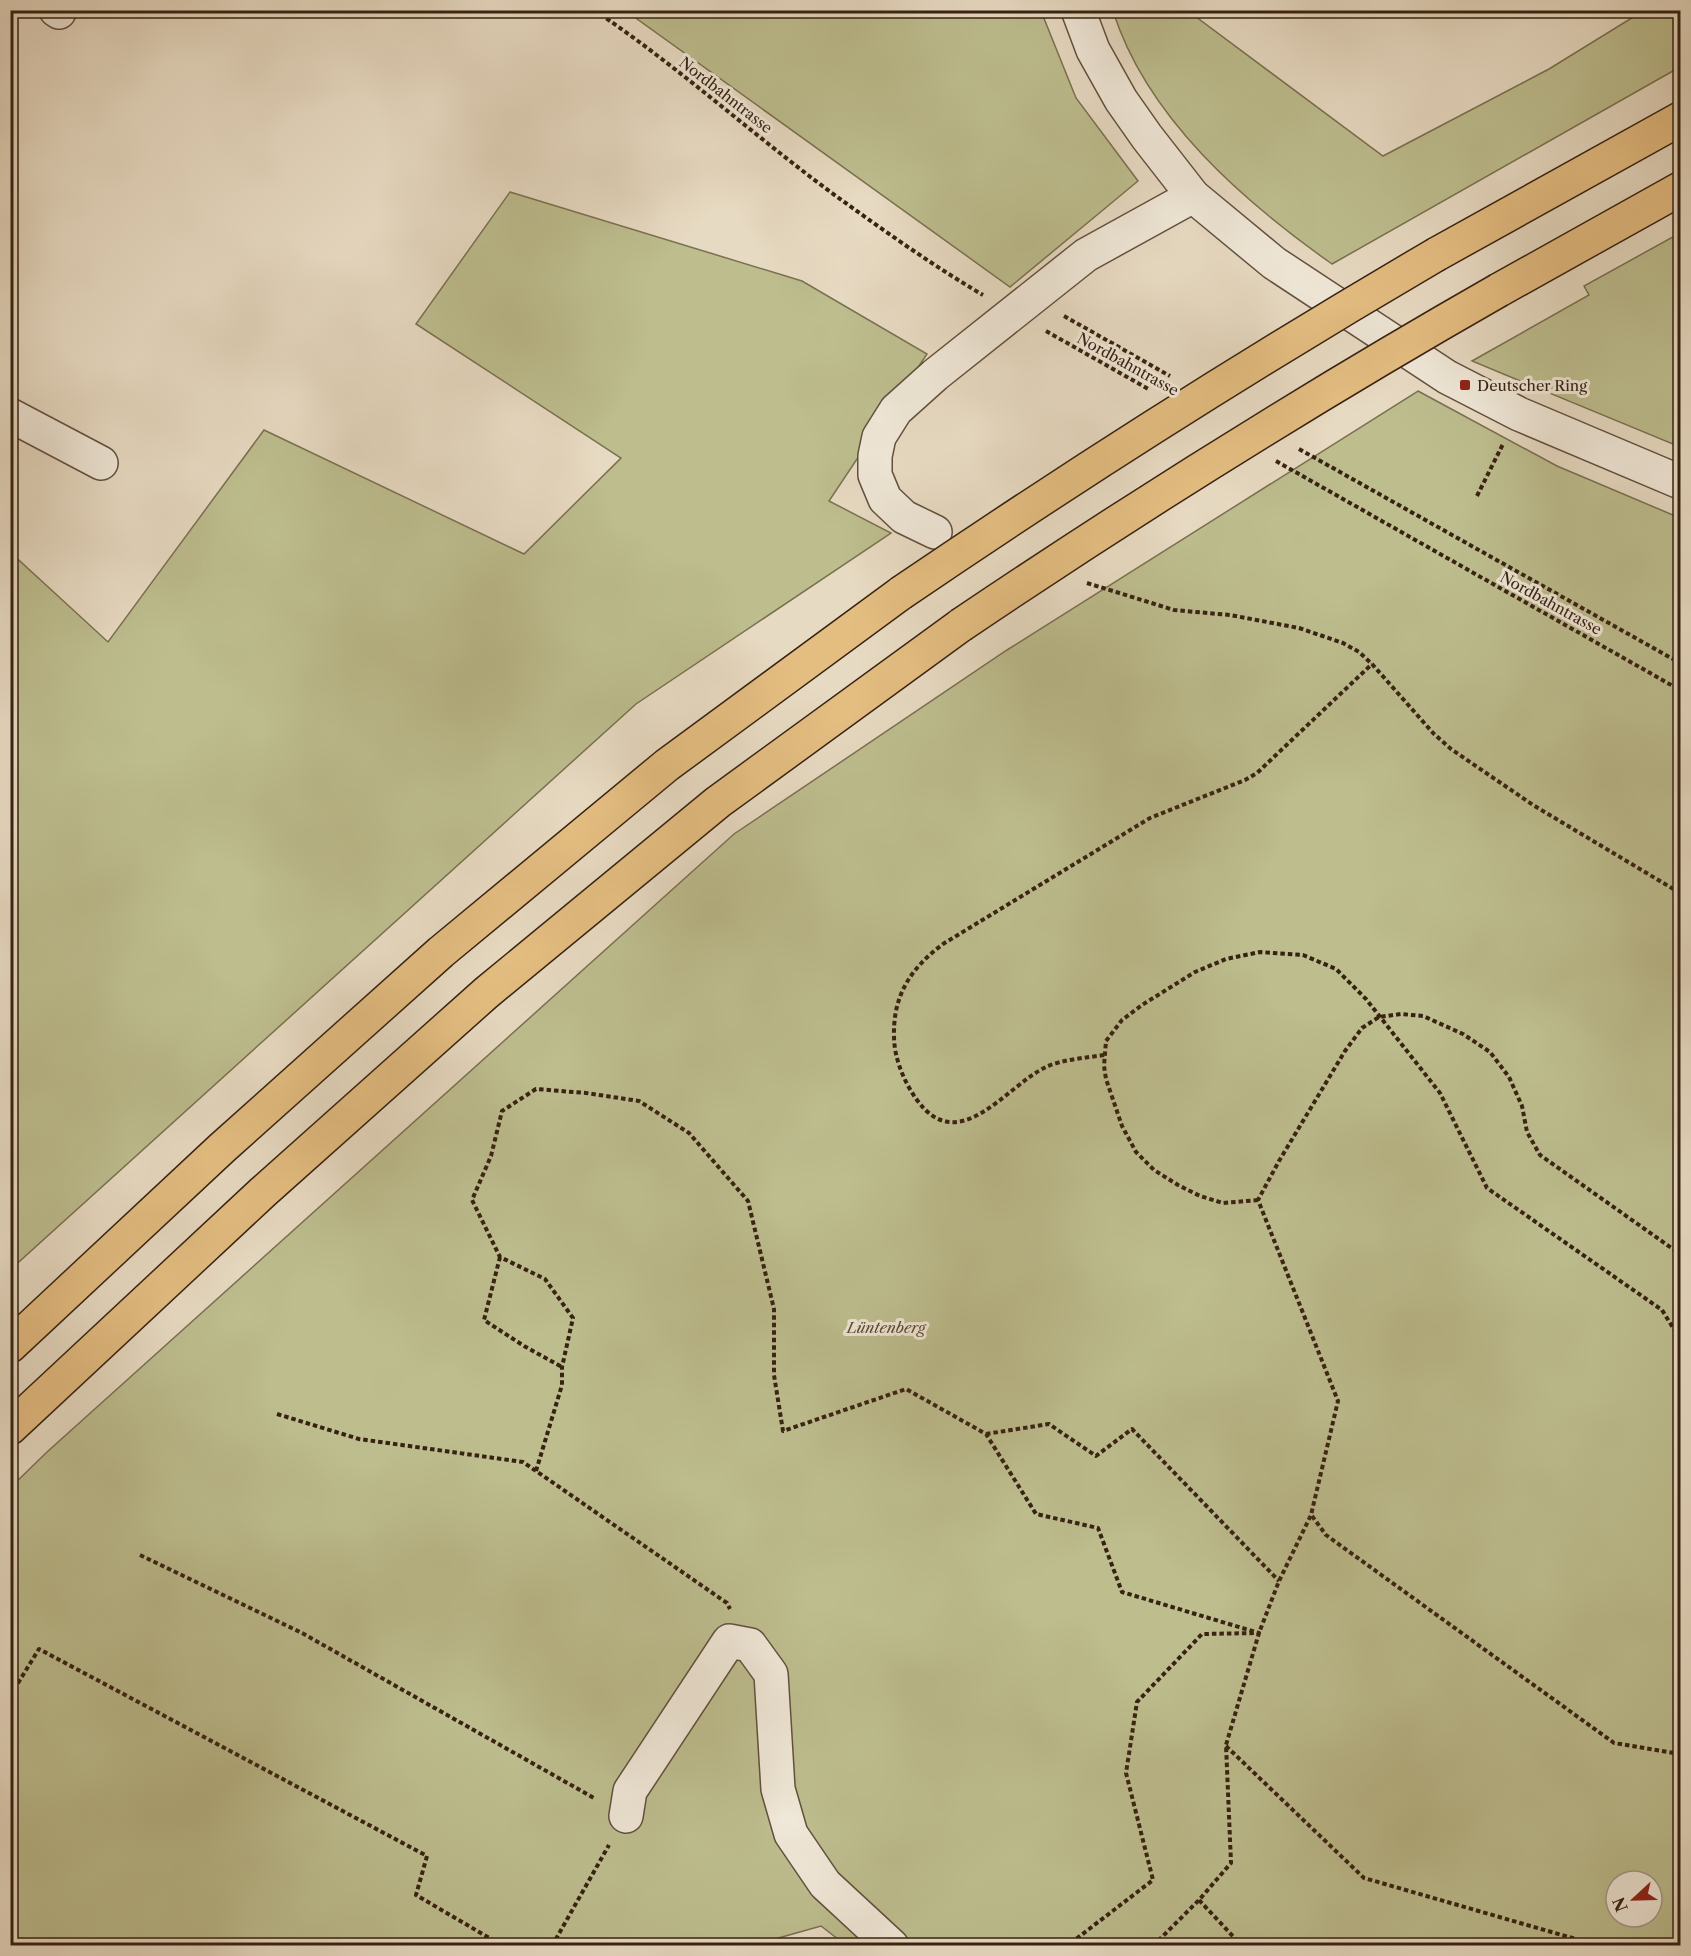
<svg xmlns="http://www.w3.org/2000/svg" width="1691" height="1956" font-family="'Libre Caslon Text',serif">
  <style>
    .green { fill: #bdbd8e; stroke: #7a7050; stroke-width: 1.5; fill-rule: evenodd }
    .lines { fill: none; stroke-linecap: round; stroke-linejoin: round }
    .minor-casing { stroke: #63503e; stroke-width: 36 }
    .highway-casing { stroke: #372212; stroke-width: 36 }
    .path { stroke: #372212; stroke-width: 4; stroke-dasharray: 4.5 3; stroke-linecap: butt }
    .minor { stroke: #efe7d7; stroke-width: 33 }
    .highway { stroke: #e4bd81; stroke-width: 33 }
    .highway-bridge-casing { stroke: #372212; stroke-width: 36; stroke-linecap: butt }
    .highway-bridge { stroke: #e4bd81; stroke-width: 33 }
    .poi-dot { fill: #8f2418; stroke: #efe7d7; stroke-width: 2 }
    .labels { text-anchor: middle; dominant-baseline: central; stroke-width: 6; stroke-linejoin: round; paint-order: stroke }
    .street-label { font-size: 15px; fill: #372212; stroke: #efe7d7 }
    .poi-label { font-size: 15px; fill: #372212; stroke: #efe7d7; text-anchor: start }
    .park-label { font-size: 15px; font-style: italic; fill: #584931; stroke: #efe7d7 }
  </style>
  <rect width="100%" height="100%" fill="#e7dac2"/>
  <filter id="stains"><feTurbulence type="fractalNoise" baseFrequency=".00333" numOctaves="4"/><feColorMatrix values="0 0 0 0 .2 0 0 0 0 .09 0 0 0 0 .02 0 0 0 .5 -.17"/></filter>
  <radialGradient id="worn" r=".72"><stop offset=".6" stop-color="#630" stop-opacity="0"/><stop offset="1" stop-color="#630" stop-opacity=".3"/></radialGradient>
  <g class="green">
    <polygon points="626,11 1041,11 1076,98 1138,181 1010,287"/>
    <path d="M1113 11H1188L1383 156 1549 69 1643 11H1680V67L1332 264C1243 201 1147 118 1113 11Z"/>
    <polygon points="510,192 802,281 927,354 829,501 891,533 636,704 11,1269 10,552 108,642 264,430 524,554 621,458 416,324"/>
    <polygon points="1680,233 1680,447 1472,361 1589,295 1584,286"/>
    <path d="M1418 391 1557 466 1680 518V1945L847 1946 821 1926 750 1946H11V1487L47 1452 734 834 1007 650ZM1616 1881H1652V1917H1616Z"/>
  </g>
  <g class="lines">
    <g class="minor-casing">
      <g id="minor">
        <polyline points="56,10 59,12"/>
        <polyline points="1078,10 1093,50 1121,100 1147,137 1193,196 1274,263 1447,377 1519,414 1680,482"/>
        <polyline points="10,415 101,463"/>
        <polyline points="935,532 904,517 885,499 875,475 875,456 879,437 896,410 935,375 1086,255 1193,196"/>
        <polyline points="626,1816 630,1791 729,1641 750,1645 771,1674 778,1789 791,1834 825,1884 892,1946"/>
      </g>
    </g>
    <g class="highway-casing">
      <g id="highway">
        <polyline points="1437,254 1680,119"/>
        <polyline points="1499,290 1680,189"/>
        <polyline points="10,1346 222,1148 441,952 667,765 901,593"/>
        <polyline points="10,1428 263,1192 486,993 718,802 961,625"/>
      </g>
    </g>
    <g class="path">
      <path d="M594 10C679 67 754 136 836 196 883 230 932 265 983 295"/>
      <polyline points="1064,316 1170,376"/>
      <polyline points="1046,331 1150,390"/>
      <polyline points="1299,449 1680,663"/>
      <polyline points="1276,461 1680,690"/>
      <polyline points="1477,496 1503,444"/>
      <polyline points="1087,583 1174,610 1230,615 1299,628 1343,643 1359,652 1372,664 1434,734 1451,749 1533,805 1680,893"/>
      <path d="M1104 1055C1086 1058 1063 1059 1046 1067 1006 1086 959 1158 917 1100 904 1082 894 1058 894 1036 893 995 911 968 943 944L1150 818 1245 780 1257 773 1372 664"/>
      <polyline points="1258,1200 1223,1203 1200,1196 1178,1185 1154,1170 1136,1152 1122,1126 1106,1079 1104,1066 1106,1041 1122,1020 1142,1005 1195,972 1226,959 1260,952 1303,955 1336,969 1366,999 1440,1093 1487,1188 1662,1310 1680,1339"/>
      <polyline points="500,1257 484,1320 524,1346 562,1367"/>
      <polyline points="277,1414 359,1439 523,1462 727,1603 730,1609"/>
      <polyline points="986,1434 1049,1424 1096,1456 1132,1429 1279,1581"/>
      <polyline points="536,1471 562,1385 562,1367 573,1318 545,1279 500,1257 472,1200 491,1156 502,1111 536,1089 586,1093 639,1101 689,1133 748,1201 774,1309 774,1375 783,1431 906,1389 986,1434 1036,1514 1098,1528 1122,1592 1259,1633 1202,1634 1137,1702 1126,1773 1153,1880 1067,1946"/>
      <polyline points="1312,1516 1326,1535 1614,1743 1680,1754"/>
      <polyline points="140,1555 302,1633 594,1798"/>
      <polyline points="10,1696 39,1649 427,1856 416,1895 503,1946"/>
      <polyline points="1226,1746 1364,1878 1600,1946"/>
      <polyline points="1199,1900 1242,1946"/>
      <polyline points="552,1946 609,1845"/>
      <polyline points="1153,1946 1199,1900 1231,1863 1226,1745 1259,1633 1279,1581 1311,1515 1338,1401 1258,1200 1279,1161 1345,1051 1362,1028 1379,1017 1401,1014 1423,1016 1463,1034 1490,1052 1509,1077 1522,1106 1527,1132 1540,1155 1680,1254"/>
    </g>
    <use href="#minor" class="minor"/>
    <use href="#highway" class="highway"/>
    <g class="highway-bridge-casing">
      <g id="highway-bridge">
        <path d="M901 593C1076 474 1254 361 1437 254"/>
        <path d="M961 625C1136 507 1315 395 1499 290"/>
      </g>
    </g>
    <use href="#highway-bridge" class="highway-bridge"/>
  </g>
  <rect class="poi-dot" x="1459" y="379" width="12" height="12" rx="3"/>
  <g class="labels">
    <g class="street-label">
      <text transform="translate(726 95) rotate(38)">Nordbahntrasse</text>
      <text transform="translate(1128 364) rotate(29)">Nordbahntrasse</text>
      <text transform="translate(1551 603) rotate(29)">Nordbahntrasse</text>
    </g>
    <g class="poi-label">
      <text x="1477" y="385">Deutscher Ring</text>
    </g>
    <g class="park-label">
      <text x="886" y="1327">Lüntenberg</text>
    </g>
  </g>
  <rect width="1691" height="1956" fill="none" stroke="#e7dac2" stroke-width="36"/>
  <rect x="12" y="12" width="1667" height="1932" fill="none" stroke="#372212" stroke-width="3"/>
  <rect x="18" y="18" width="1655" height="1920" fill="none" stroke="#372212" stroke-width="1.5"/>
  <g transform="translate(1634 1899) rotate(248)"><circle r="28" fill="#efe7d7" stroke="#a59888" stroke-width="1.5"/>
  <path d="M0-4.5L10 22L0 15L-10 22Z" fill="#8f2418"/>
  <text y="-9" font-size="16" font-weight="bold" text-anchor="middle" fill="#372212">N</text>
  </g>
  <rect width="100%" height="100%" filter="url(#stains)"/>
  <rect width="100%" height="100%" fill="url(#worn)"/>
</svg>
